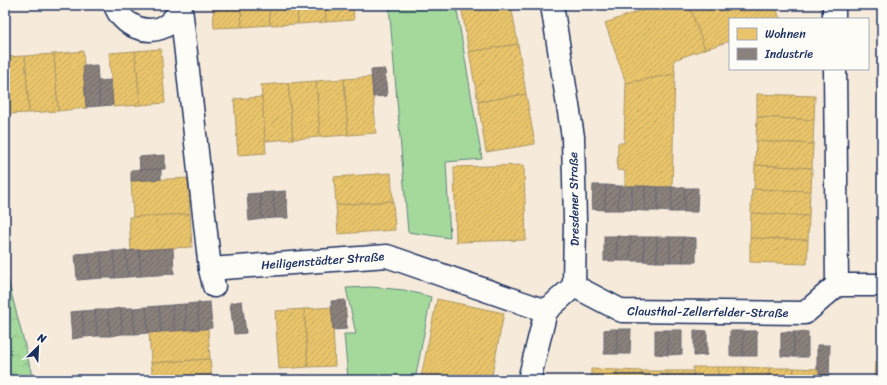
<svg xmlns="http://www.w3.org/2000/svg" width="887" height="385" font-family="Sriracha,sans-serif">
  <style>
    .green { fill: #a5d99c; stroke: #60847d }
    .forest { fill: url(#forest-crowns); stroke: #60847d }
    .homes { fill: url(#homes-hatch); stroke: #ab9766 }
    .industry { fill: url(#industry-hatch); stroke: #696873 }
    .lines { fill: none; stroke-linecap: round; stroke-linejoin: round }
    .street-casing { stroke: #1b2f5e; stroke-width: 25 }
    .street { stroke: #fdfcf7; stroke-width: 22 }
    .labels { text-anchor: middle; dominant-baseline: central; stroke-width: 4; stroke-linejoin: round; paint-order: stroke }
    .street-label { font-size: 12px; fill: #1b2f5e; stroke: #fdfcf7 }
  </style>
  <defs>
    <pattern id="forest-crowns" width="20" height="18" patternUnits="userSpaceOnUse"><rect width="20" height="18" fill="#a5d99c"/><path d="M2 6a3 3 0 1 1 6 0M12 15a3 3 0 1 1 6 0" fill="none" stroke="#8dbb89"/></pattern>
    <pattern id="homes-hatch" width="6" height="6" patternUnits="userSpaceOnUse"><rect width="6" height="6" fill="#e9c46a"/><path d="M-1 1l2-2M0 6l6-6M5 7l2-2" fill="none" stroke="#c7a95e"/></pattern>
    <pattern id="industry-hatch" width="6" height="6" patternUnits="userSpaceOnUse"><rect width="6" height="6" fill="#8a817c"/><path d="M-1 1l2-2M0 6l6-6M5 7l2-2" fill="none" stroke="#706a69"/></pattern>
  </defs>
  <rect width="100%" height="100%" fill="#f6eada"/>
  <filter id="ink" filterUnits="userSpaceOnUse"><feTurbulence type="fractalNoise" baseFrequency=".025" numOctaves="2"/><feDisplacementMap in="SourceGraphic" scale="8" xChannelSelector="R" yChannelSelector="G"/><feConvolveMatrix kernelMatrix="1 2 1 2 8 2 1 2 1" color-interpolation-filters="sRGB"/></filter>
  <g filter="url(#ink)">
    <g class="green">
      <polygon points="389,5 456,5 482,159 446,162 450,238 408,232"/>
      <polygon points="371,287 404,290 431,297 415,380 335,380 335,378 348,378 344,334 356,334 346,288"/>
    </g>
    <polygon class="forest" points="5,269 24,342 33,380 5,380"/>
    <g class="homes">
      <polygon points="213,5 241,5 242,27 214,28"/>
      <polygon points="241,5 269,5 270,25 242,27"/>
      <polygon points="269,5 297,5 298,24 270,25"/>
      <polygon points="297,5 325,5 326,22 298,24"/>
      <polygon points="325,5 353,5 354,20 326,22"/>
      <polygon points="461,5 511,5 518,44 469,52"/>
      <polygon points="657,5 689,5 705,49 674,60 675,74 626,83 605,23"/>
      <polygon points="689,5 775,5 780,19 730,19 730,41 705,49"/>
      <polygon points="518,44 526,94 478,102 469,52"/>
      <polygon points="161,49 165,103 140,105 135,51"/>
      <polygon points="83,51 87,108 58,111 54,54"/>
      <polygon points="135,51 140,105 113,107 109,53"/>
      <polygon points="54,54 58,111 29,113 25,56"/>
      <polygon points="25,56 29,113 5,114 5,57"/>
      <polygon points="675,74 672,187 625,186 625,171 617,170 618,143 624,143 626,83"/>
      <polygon points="372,77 376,133 348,135 344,79"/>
      <polygon points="344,79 348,135 320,137 316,81"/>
      <polygon points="316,81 320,137 293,139 288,83"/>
      <polygon points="288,83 293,139 265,141 261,85"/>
      <polygon points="526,94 535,144 486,152 478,102"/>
      <polygon points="757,94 815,96 814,120 757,117"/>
      <polygon points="262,97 266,153 238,155 234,99"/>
      <polygon points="757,117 814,120 813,144 756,141"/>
      <polygon points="756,141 813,144 812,168 755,165"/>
      <polygon points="524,165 526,240 456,242 454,167"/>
      <polygon points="755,165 812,168 811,192 754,189"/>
      <polygon points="391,173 393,201 336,205 334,177"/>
      <polygon points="188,178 190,214 133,217 131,181"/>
      <polygon points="752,189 810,191 809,216 751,213"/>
      <polygon points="393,201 395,230 338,234 336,205"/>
      <polygon points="751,213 809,216 808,240 750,238"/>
      <polygon points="190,214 192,247 131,250 129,217"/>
      <polygon points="750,238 808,240 807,264 750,262"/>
      <polygon points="437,299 504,313 491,380 436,380 421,377"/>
      <polygon points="332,307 335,366 308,367 304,309"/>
      <polygon points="304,309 308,367 279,369 275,311"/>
      <polygon points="208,329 210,359 151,363 149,332"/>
      <polygon points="210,359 212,380 153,380 151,363"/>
      <polygon points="875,362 882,362 882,380 874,380"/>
      <rect x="693" y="367" width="25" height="13"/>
      <rect x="718" y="367" width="26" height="13"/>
      <polygon points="744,367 769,368 769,380 744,380"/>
      <rect x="769" y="368" width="25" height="12"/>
      <polygon points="794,368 819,369 819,380 794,380"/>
      <polygon points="591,369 617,370 617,380 591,380"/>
      <polygon points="617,370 642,371 642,380 617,380"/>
      <polygon points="642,371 668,371 667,380 642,380"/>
      <polygon points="668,371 693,371 693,380 667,380"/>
    </g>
    <g class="industry">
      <polygon points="97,65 100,106 86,107 83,66"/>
      <polygon points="385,69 387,96 373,97 371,70"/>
      <polygon points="111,80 113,105 100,106 98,81"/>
      <polygon points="165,155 165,169 140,170 139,157"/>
      <polygon points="161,169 161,179 131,181 131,170"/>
      <polygon points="593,185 606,185 605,210 592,209"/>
      <polygon points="606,185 619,186 618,210 605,210"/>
      <polygon points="619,186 632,186 632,210 618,210"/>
      <polygon points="632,186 645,186 645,211 632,210"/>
      <polygon points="645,186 658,187 658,211 645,211"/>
      <polygon points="658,187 672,187 671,212 658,211"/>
      <polygon points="672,187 685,188 684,212 671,212"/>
      <polygon points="685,188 698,188 697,212 684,212"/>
      <polygon points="286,191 288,218 275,218 273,192"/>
      <polygon points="273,192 275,218 262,219 260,193"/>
      <polygon points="260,193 262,219 249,221 247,194"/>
      <rect x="604" y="236" width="13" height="25"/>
      <polygon points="617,236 631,237 630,261 617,261"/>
      <polygon points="631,237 644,237 644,261 630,261"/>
      <polygon points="644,237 657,237 657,262 644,261"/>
      <rect x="657" y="237" width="13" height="25"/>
      <rect x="670" y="237" width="13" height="25"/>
      <polygon points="683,237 696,238 696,262 683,262"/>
      <polygon points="173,248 174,274 141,276 139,250"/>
      <polygon points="139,250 141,276 128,277 126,251"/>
      <polygon points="114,251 115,278 102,278 101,252"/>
      <polygon points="114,251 126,251 128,277 115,278"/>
      <polygon points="101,252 102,278 90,279 88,253"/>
      <polygon points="88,253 90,279 77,280 75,254"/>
      <polygon points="345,300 347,329 333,330 331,301"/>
      <polygon points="242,301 246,333 234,334 230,303"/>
      <polygon points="210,302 212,328 199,329 197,303"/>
      <polygon points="197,303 199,329 186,330 185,304"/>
      <polygon points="185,304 186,330 174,331 172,305"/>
      <polygon points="172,305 174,331 161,332 159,306"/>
      <polygon points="159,306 161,332 148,333 146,307"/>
      <polygon points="146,307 148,333 135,334 133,308"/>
      <polygon points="121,308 133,308 135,334 122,334"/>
      <polygon points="121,308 122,334 110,336 108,310"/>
      <polygon points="95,310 108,310 110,336 97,336"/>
      <polygon points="95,310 97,336 84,337 82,311"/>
      <polygon points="82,311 84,337 72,339 70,312"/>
      <polygon points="611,329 617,329 617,354 604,354 604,330"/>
      <polygon points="617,329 631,329 630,354 617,354"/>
      <polygon points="655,330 668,330 668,355 655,354"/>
      <polygon points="668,330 682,330 682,354 668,355"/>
      <polygon points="694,330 707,331 707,355 694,356"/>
      <polygon points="730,331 744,331 743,356 730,356"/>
      <polygon points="744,331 757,331 757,356 743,356"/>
      <polygon points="781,332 794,332 794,357 781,356"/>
      <rect x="794" y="332" width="14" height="25"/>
      <polygon points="817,345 830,345 829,380 819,380 819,369 817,369"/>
    </g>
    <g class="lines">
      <g class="street-casing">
        <g id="street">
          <path d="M115 5C122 26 148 37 167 25 174 20 177 14 181 8"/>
          <polyline points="182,5 181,8 210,269 214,286"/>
          <polyline points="834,5 834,19"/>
          <polyline points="835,69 837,285"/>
          <path id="s1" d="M210 269 387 256 546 311"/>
          <path id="s2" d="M574 286 622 311 805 313 837 285H882"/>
          <polyline points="529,380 546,311 574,286 575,221 573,137 552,5"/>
        </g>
      </g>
      <use href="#street" class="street"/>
    </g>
  </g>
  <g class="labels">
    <g class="street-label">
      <text transform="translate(574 199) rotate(-91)">Dresdener Straße</text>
      <text stroke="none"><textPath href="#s1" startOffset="113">Heiligenstädter Straße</textPath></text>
      <text stroke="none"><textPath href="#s2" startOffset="140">Clausthal-Zellerfelder-Straße</textPath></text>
    </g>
  </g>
  <rect width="887" height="385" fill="none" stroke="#fdfcf7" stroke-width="20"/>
  <rect x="10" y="10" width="867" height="365" fill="none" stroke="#1b2f5e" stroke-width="1.5" filter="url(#ink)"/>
  <rect x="729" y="18" width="140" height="52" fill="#fdfcf7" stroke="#a3aaba"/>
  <rect x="737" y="28" width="20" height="12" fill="#e9c46a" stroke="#a3aaba"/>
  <text x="765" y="38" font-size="12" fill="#1b2f5e">Wohnen</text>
  <rect x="737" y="48" width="20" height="12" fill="#8a817c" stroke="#a3aaba"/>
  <text x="765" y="58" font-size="12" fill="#1b2f5e">Industrie</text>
  <g transform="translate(38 347) rotate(24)" stroke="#fdfcf7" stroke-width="3" paint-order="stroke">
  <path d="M0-3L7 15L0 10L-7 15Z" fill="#1b2f5e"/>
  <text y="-6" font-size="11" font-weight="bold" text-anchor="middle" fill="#1b2f5e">N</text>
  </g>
</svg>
